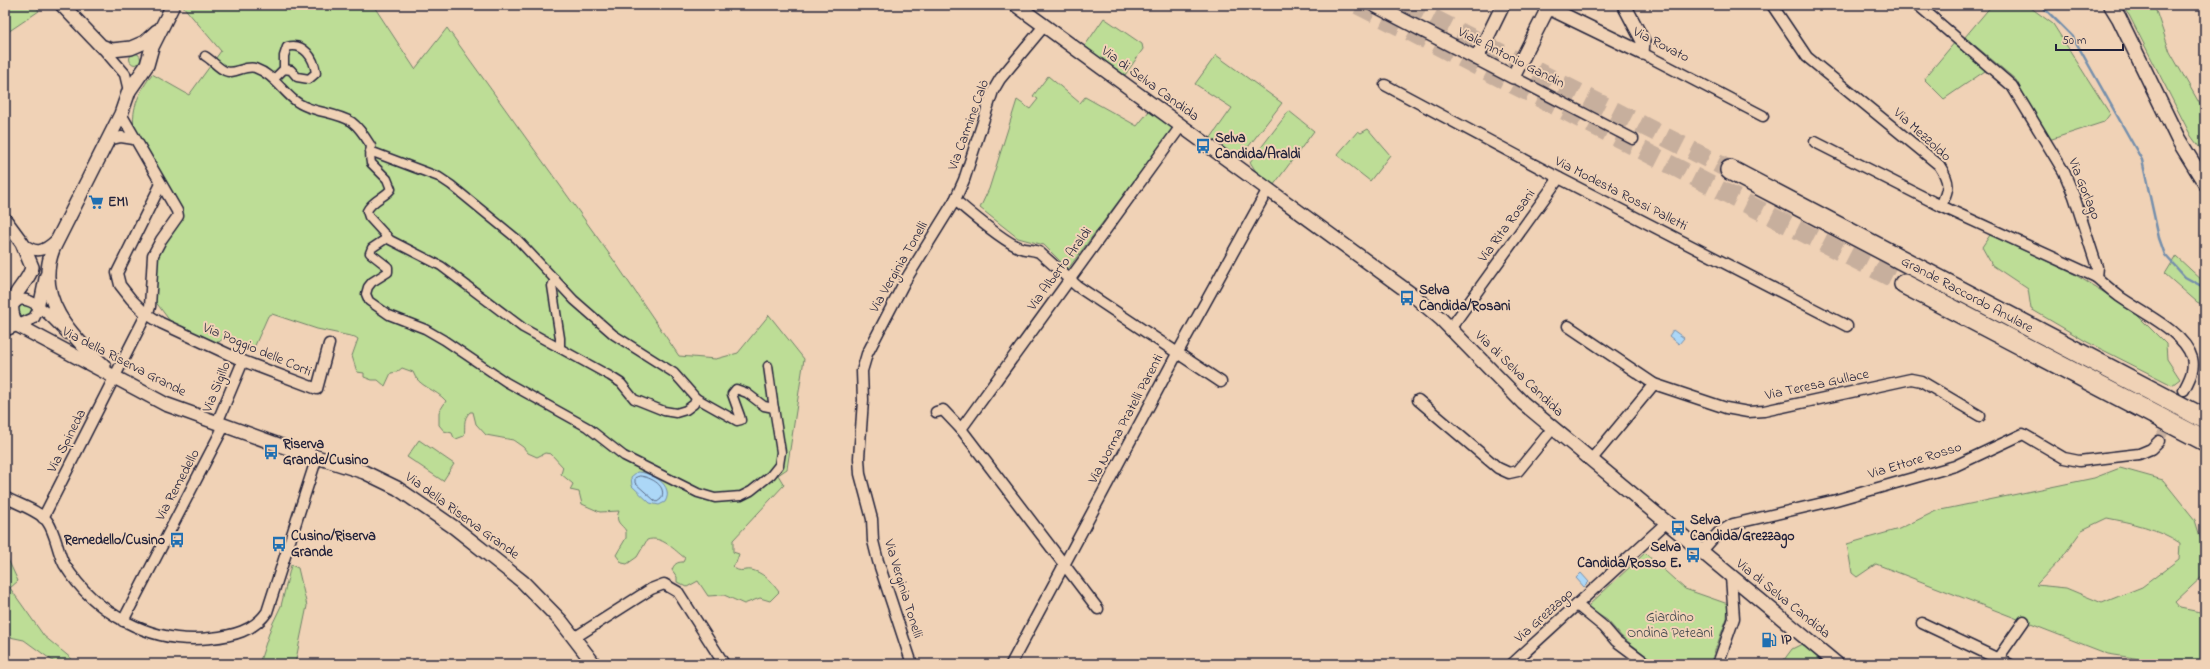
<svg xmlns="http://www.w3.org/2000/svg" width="2210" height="669" font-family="'Indie Flower',sans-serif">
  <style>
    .green { fill: #bddd96; stroke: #708068; fill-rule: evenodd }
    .water { fill: #acd7f7; stroke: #758fac }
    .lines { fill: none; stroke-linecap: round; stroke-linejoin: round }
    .shore { stroke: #596a86; stroke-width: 1 }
    .stream { stroke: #758fac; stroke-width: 2.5 }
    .minor-tunnel { stroke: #c7af9d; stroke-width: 10; stroke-dasharray: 10 5; stroke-linecap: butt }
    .motorway-tunnel { stroke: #c7af9d; stroke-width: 19; stroke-dasharray: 19 10; stroke-linecap: butt }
    .pedestrian-casing { stroke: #22223b; stroke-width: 11 }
    .minor-casing { stroke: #22223b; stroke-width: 13 }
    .tertiary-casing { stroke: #22223b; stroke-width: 16 }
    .secondary-casing { stroke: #22223b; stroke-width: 17 }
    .motorway-casing { stroke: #22223b; stroke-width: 22 }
    .pedestrian { stroke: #f0d2b6; stroke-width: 8 }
    .minor { stroke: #f0d2b6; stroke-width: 10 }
    .tertiary { stroke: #f0d2b6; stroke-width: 13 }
    .secondary { stroke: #f0d2b6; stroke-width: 14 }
    .motorway { stroke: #f0d2b6; stroke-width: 19 }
    .labels { text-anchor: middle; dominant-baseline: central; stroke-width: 4; stroke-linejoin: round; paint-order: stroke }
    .street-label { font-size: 14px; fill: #22223b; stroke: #f0d2b6 }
    .poi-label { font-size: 14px; font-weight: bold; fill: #22223b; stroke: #f0d2b6; text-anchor: start }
    .park-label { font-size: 14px; fill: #41474d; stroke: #f0d2b6 }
  </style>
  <rect width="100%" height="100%" fill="#f0d2b6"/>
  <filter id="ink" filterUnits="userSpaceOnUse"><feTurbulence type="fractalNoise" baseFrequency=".025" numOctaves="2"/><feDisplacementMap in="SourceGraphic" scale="8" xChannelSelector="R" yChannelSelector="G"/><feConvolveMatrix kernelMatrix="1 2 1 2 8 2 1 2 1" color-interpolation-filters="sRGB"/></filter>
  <g filter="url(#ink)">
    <g class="green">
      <polygon points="5,5 35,5 39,11 5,34"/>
      <path d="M182 5H373L415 69 447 28 615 262 679 356 716 359 738 353 769 315 804 359 787 469 778 475 784 485 733 540V552L739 554 736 563 732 566C740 575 746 567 755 571 766 575 772 583 779 592L770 601 760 598 744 604 724 595 708 596 698 581 687 587 677 582V577L672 570C674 564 677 562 683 562L685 558C674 550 662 535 647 540L637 557 627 564 622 563 616 555 626 538V531C622 524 614 523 619 511L600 512 582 504 579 492 570 490 573 484 561 474 563 467 551 454 545 453 537 457 528 453 523 447 513 440 486 435 476 424 473 412H470C462 420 466 426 464 436L456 439 454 438 452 433 444 431 439 425V412L446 401C436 389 418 387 413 372L402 368 397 372 391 373 385 386 378 380H372L364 377V373L357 372 352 356 358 339 355 337 317 329 272 314 268 316 253 350 225 337 219 342H209L173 325 155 301 150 261 178 217 134 129C131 107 140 91 152 74L189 95 221 51Z"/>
      <polygon points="1992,5 2027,5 2053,24 2110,114 2104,122 2049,140 2016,80 1965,37"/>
      <polygon points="2121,5 2154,5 2170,52 2205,113 2205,155 2191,136 2129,15"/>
      <polygon points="1104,18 1142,44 1143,49 1125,75 1084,47"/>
      <polygon points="1955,42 1988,69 1944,99 1924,79"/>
      <circle cx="135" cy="59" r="5.5"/>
      <polygon points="1216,55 1282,103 1242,155 1232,156 1210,139 1232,108 1195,84"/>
      <polygon points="1048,76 1080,103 1085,97 1137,126 1150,110 1174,127 1068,269 1044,245 1018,238 980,208 989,189 1017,100 1030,109 1038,99 1033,96"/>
      <polygon points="1289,111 1314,131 1273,186 1260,178 1250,162"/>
      <polygon points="1368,129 1390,155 1370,181 1337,155 1358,131 1361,133"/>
      <polygon points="1990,235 2074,274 2131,309 2166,344 2167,359 2180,379 2172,385 2087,342 2031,309 2028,289 1992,265 1982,247"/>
      <polygon points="2176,256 2205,283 2205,306 2197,302 2165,274"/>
      <polygon points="20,303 31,306 32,314 21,319 16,308"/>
      <polygon points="419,440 454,464 443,481 407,457"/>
      <path d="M2120 468 2163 480 2195 520 2205 553V574L2175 602 2180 608 2205 613V664H2172L2108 654 1876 564 1857 577 1852 573 1847 544 1899 529 1936 511 2094 478ZM2107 518C2132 523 2158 528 2180 543L2179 559 2142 587 2102 603 2066 588 2036 585 2061 559 2082 530Z"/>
      <polygon points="5,553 18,581 10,588 44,636 78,664 57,664 24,640 5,636"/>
      <polygon points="1645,553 1685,589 1728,604 1727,618 1710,664 1657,664 1622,637 1607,620 1588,608 1589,605"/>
      <polygon points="291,565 298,568 307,606 295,664 259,664 271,627 281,606"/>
      <polygon points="1804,643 1829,664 1781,664 1792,649"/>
    </g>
    <g class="water">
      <polygon points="1673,330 1684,338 1679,344 1669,336"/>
      <path d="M637 472C651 472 675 485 665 502L659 505 650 503 632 486 631 477Z"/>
      <polygon points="1581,573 1589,582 1584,587 1576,578"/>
    </g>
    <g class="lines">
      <path class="shore" d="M640 476C651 477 668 486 661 499L657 502 654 500 635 483V478Z"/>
      <polyline class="stream" points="2041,5 2073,37 2142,160 2159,238 2165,255 2185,277 2205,288"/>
      <polyline class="minor-tunnel" points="2159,441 2184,390"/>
      <g class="motorway-tunnel">
        <polyline points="1358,5 1904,284"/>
        <polyline points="1407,5 1730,170"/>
      </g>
      <g class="pedestrian-casing">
        <g id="pedestrian">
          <path d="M205 56C212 60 218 68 225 71 234 75 245 65 255 68 272 74 280 88 293 99 309 113 334 111 352 122 360 128 366 138 371 146 370 152 370 158 371 163L387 179 391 189C384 198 372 200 367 211L369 217 390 240 441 266 523 328 610 376 621 383 634 399 664 411 676 413 686 410 694 404 696 398 674 373 614 335 574 300 517 239 451 185 439 177 370 151"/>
          <path d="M274 79 284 69V56L287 47C304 42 314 58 316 73L309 79 297 77 291 70 284 69"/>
          <polyline points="386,235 384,240 372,248 370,253 388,267 388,272 372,282 368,287 366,294 369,301 389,315 425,329 444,340 506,382 587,427 624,456 698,493 715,498 741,496 751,491 771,475 779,465 781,452 774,408 764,406 747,393 736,389 732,394 740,416 741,420 737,421 696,398"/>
          <polyline points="555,279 552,286 560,338 560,348"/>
          <polyline points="768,366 774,409"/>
        </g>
      </g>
      <g class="minor-casing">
        <g id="minor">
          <path d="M1772 5 1807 57 1939 165C1951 183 1949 188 1941 206L2096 277"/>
          <path d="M1918 5 2012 86 2064 172 2074 196 2097 267 2096 277C2104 284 2112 291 2120 297 2141 312 2185 332 2192 358 2195 370 2189 380 2184 390"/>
          <polyline points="101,46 125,74 129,91"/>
          <polyline points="1642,53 1763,116"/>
          <polyline points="1513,77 1633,139"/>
          <polyline points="1385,85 1559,178 1847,326"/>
          <polyline points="108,140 121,137 134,139"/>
          <polyline points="1815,142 1941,206"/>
          <polyline points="161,184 117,273 120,285 131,299 145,313 161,323 243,361 317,389 329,344"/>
          <polyline points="955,200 964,180 993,91 1000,79 1044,26"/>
          <path d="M22 243C36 254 43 252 56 240"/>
          <path d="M5 309H8L19 300C35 296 57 324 68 334"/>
          <polyline points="1568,326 1654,384 1726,408 1748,412 1764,411 1911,379 1921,381 1980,416"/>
          <polyline points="1450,329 1559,178"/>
          <polyline points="5,331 34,318 38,310 45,276"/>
          <polyline points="1418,400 1498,468 1509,473 1518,471 1553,428"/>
          <polyline points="936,412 943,410 961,429"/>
          <polyline points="217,423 243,361"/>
          <polyline points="1591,460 1654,384"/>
          <path d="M5 497C17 504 38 510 47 521 56 533 57 551 64 564 95 614 152 645 211 638 232 636 254 631 267 612L317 457"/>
          <polyline points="43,518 150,307 153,255 161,240 178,216 177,211 121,114"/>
          <polyline points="1701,552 1718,533 1733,524 1836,500 1955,466 2023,434 2064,458 2079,461 2139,454 2151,449 2159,441"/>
          <polyline points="1577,605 1604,627 1616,641 1647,664"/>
          <polyline points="1098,609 961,429 1181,126"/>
          <polyline points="123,621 224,426"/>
          <polyline points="1922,623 2009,664"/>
          <polyline points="574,638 651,589 664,584 678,592 724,664"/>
          <path d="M912 664 878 561 873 541 872 519 860 474 859 458 863 400 862 371 867 354 905 281 955 200C969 212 1005 243 1021 248 1027 250 1032 249 1039 252L1077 286 1221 382"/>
          <polyline points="1011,664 1178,352 1268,189"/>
          <polyline points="1512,664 1666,523"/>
          <polyline points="1718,664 1734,618 1731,577"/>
          <polyline points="1994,664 2024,621"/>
        </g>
      </g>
      <g class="tertiary-casing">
        <g id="tertiary">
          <polyline points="62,5 101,46 112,50 131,48 145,42 157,31"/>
          <polyline points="1016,5 1414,296 1441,319 1523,403 1837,664"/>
          <polyline points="1374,5 1513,77 1548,8"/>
          <polyline points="1543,5 1642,53 1643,41 1624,5"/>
          <polyline points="1477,58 1503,5"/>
          <path d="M5 220 22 243 32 267C29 286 0 297 17 325L165 404 279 445 364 472 397 488 455 528 523 582 561 621 594 664"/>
          <path d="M104 366C71 336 34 298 53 249L121 114 129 91 147 65 152 47 173 5"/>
        </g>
      </g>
      <g class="secondary-casing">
        <polyline id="secondary" points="2111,5 2119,18 2178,139 2205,183"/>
      </g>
      <g class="motorway-casing">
        <g id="motorway">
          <polyline points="1730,170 2205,419"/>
          <polyline points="1904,284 2205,441"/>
        </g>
      </g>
      <use href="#pedestrian" class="pedestrian"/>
      <use href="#minor" class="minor"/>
      <use href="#tertiary" class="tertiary"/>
      <use href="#secondary" class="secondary"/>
      <use href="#motorway" class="motorway"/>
    </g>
  </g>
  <defs>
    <g id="bus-bare" transform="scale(1.2)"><path d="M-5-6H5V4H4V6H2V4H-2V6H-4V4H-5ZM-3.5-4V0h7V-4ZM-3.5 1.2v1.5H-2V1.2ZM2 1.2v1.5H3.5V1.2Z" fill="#1f6fb2" stroke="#f0d2b6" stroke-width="2.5" paint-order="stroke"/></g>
    <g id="supermarket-bare" transform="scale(1.2)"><path d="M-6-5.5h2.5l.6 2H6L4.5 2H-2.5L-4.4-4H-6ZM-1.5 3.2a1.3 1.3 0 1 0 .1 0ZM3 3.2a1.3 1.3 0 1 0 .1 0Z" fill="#1f6fb2" stroke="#f0d2b6" stroke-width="2.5" paint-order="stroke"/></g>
    <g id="fuel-bare" transform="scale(1.2)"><path d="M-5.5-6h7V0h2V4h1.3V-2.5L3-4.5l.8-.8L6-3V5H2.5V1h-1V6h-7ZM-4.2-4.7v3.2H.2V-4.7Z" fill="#1f6fb2" stroke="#f0d2b6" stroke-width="2.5" paint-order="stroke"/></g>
  </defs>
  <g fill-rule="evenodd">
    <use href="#bus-bare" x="1203" y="146"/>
    <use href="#supermarket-bare" x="96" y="202"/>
    <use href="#bus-bare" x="1407" y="298"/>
    <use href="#bus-bare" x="271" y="452"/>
    <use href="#bus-bare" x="1678" y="528"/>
    <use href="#bus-bare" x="177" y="540"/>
    <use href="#bus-bare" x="279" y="544"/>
    <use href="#bus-bare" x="1693" y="555"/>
    <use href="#fuel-bare" x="1769" y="640"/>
  </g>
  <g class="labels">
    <g class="street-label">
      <text transform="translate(1661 45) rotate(27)">Via Rovato</text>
      <text transform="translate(1511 58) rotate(27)">Viale Antonio Gandin</text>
      <text transform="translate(1150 84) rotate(36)">Via di Selva Candida</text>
      <text transform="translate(969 125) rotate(-70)">Via Carmine Calò</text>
      <text transform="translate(1922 135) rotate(42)">Via Mezzoldo</text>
      <text transform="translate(2084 189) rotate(68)">Via Gorlago</text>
      <text transform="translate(1621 194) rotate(27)">Via Modesta Rossi Palletti</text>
      <text transform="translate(1507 226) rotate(-54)">Via Rita Rosani</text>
      <text transform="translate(899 267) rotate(-60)">Via Verginia Tonelli</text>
      <text transform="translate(1060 269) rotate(-54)">Via Alberto Araldi</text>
      <text transform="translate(1967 295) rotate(28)">Grande Raccordo Anulare</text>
      <text transform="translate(257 350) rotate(23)">Via Poggio delle Corti</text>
      <text transform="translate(124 362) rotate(27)">Via della Riserva Grande</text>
      <text transform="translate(1519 374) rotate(44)">Via di Selva Candida</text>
      <text transform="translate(1817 385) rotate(-12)">Via Teresa Gullace</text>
      <text transform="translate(217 387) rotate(-68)">Via Sigillo</text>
      <text transform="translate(1126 419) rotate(-62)">Via Norma Pratelli Parenti</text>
      <text transform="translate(67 441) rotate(-63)">Via Spineda</text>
      <text transform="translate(1915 461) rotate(-17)">Via Ettore Rosso</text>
      <text transform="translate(178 485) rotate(-62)">Via Remedello</text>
      <text transform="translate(462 516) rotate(36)">Via della Riserva Grande</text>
      <text transform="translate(903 589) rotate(73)">Via Verginia Tonelli</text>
      <text transform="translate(1783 599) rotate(39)">Via di Selva Candida</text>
      <text transform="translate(1544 616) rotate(-42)">Via Grezzago</text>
    </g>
    <g class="poi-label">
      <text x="1215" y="138">Selva<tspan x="1215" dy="16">Candida/Araldi</tspan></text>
      <text x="108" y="202">EMI</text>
      <text x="1419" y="290">Selva<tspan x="1419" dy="16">Candida/Rosani</tspan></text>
      <text x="283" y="444">Riserva<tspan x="283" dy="16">Grande/Cusino</tspan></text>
      <text x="1690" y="520">Selva<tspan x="1690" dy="16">Candida/Grezzago</tspan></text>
      <text x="291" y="536">Cusino/Riserva<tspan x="291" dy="16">Grande</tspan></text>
      <text x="165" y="540" text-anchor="end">Remedello/Cusino</text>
      <text x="1681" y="547" text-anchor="end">Selva<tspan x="1681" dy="16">Candida/Rosso E.</tspan></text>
      <text x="1781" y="640">IP</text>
    </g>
    <g class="park-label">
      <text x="1670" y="617">Giardino<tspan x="1670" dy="16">Ondina Peteani</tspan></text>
    </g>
  </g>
  <rect width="2210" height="669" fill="none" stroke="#f0d2b6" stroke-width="20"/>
  <rect x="10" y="10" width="2190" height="649" fill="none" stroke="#22223b" stroke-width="1.5" filter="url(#ink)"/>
  <path d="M2056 44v6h67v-6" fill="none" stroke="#22223b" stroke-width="2"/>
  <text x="2062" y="44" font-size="12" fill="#22223b" stroke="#f0d2b6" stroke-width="3" paint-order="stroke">50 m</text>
</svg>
